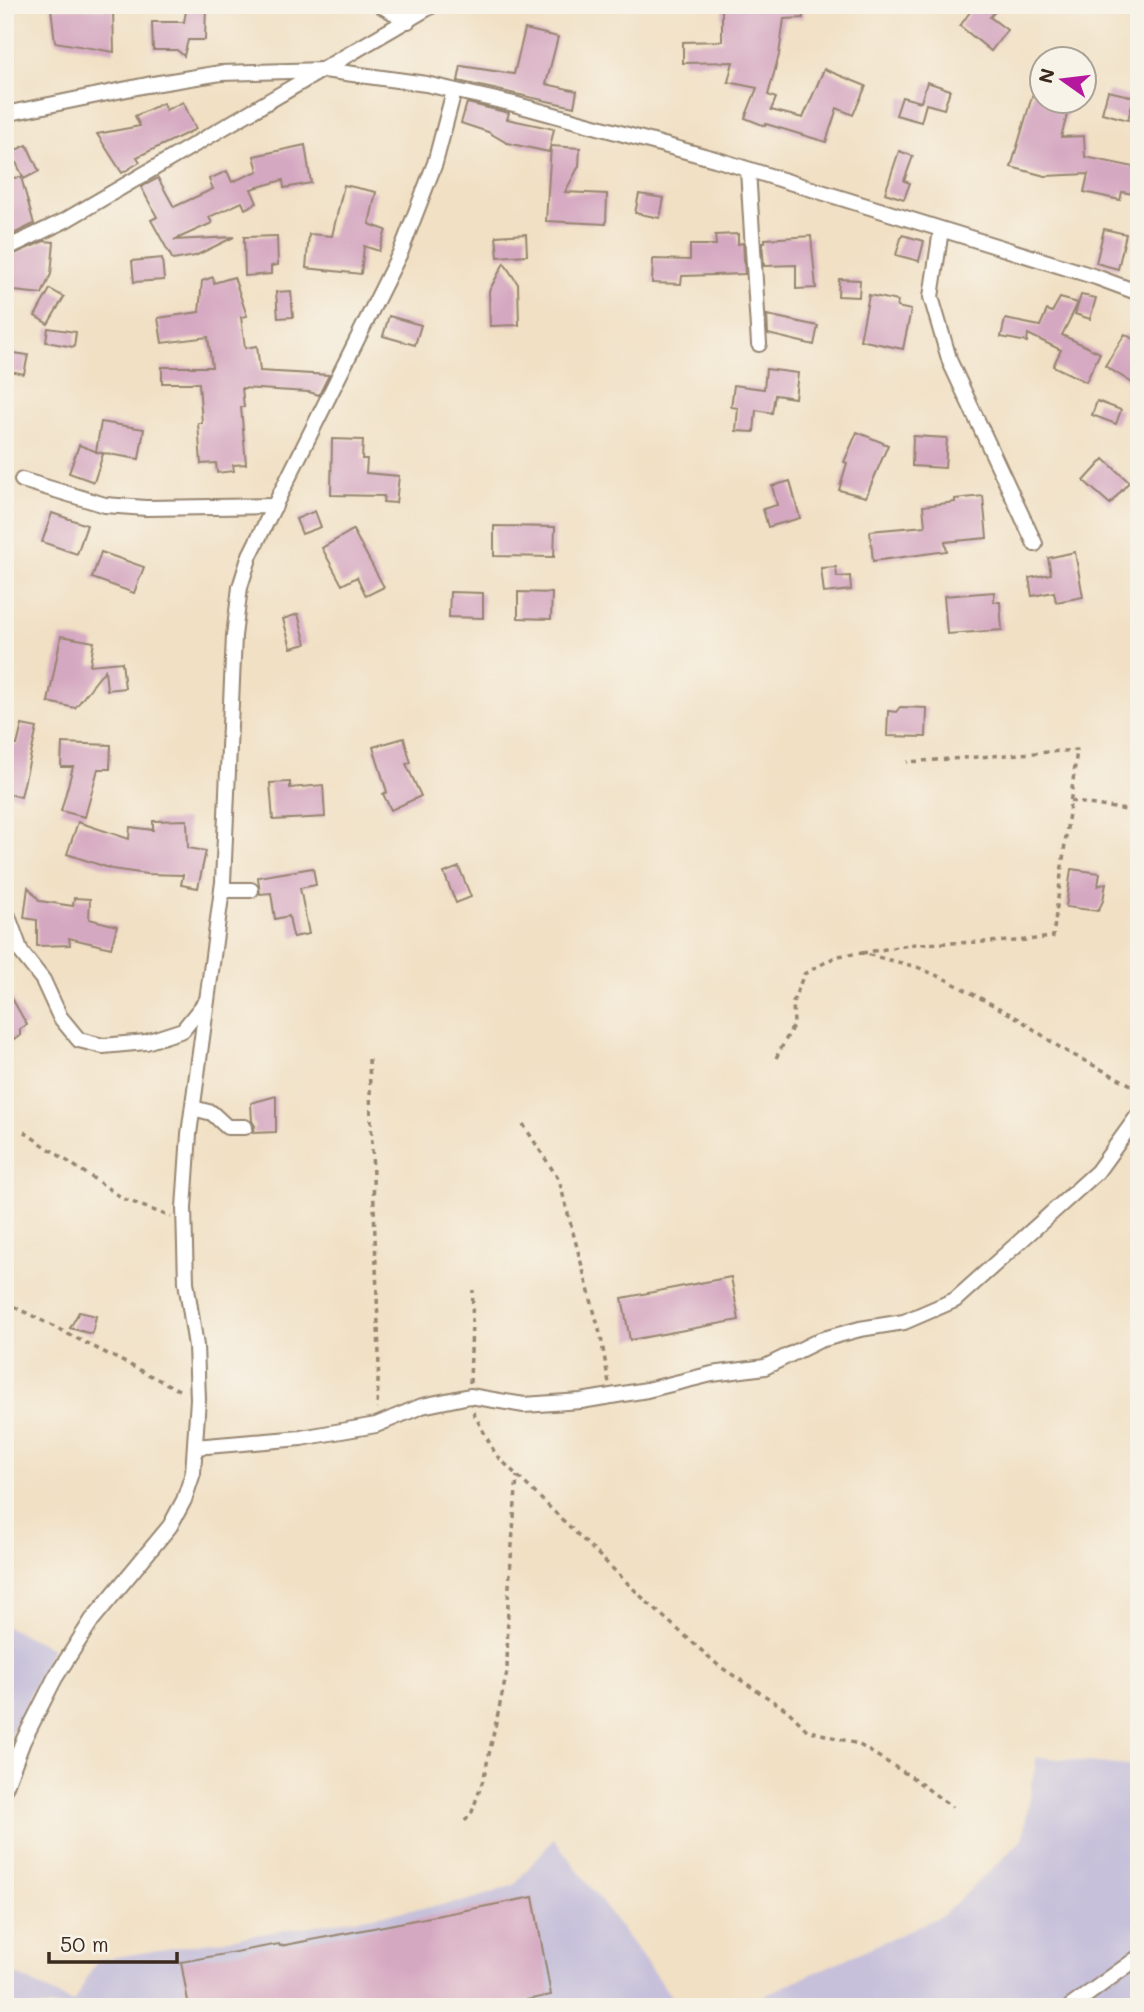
<svg xmlns="http://www.w3.org/2000/svg" width="1144" height="2012" font-family="Mali,sans-serif">
  <style>
    .industrial { fill: #c6c0da }
    .building { fill: #d5a8c1 }
    .lines { fill: none; stroke-linecap: round; stroke-linejoin: round }
    .street-casing { stroke: #968571; stroke-width: 18 }
    .path { stroke: #968571; stroke-width: 3.5; stroke-dasharray: 5 5; stroke-linecap: butt }
    .street { stroke: #fff; stroke-width: 14 }
  </style>
  <rect width="100%" height="100%" fill="#f7f3e8"/>
  <filter id="ink" filterUnits="userSpaceOnUse"><feTurbulence type="fractalNoise" baseFrequency=".0143" numOctaves="2"/><feDisplacementMap in="SourceGraphic" scale="14" xChannelSelector="R" yChannelSelector="G"/><feConvolveMatrix kernelMatrix="1 2 1 2 8 2 1 2 1" color-interpolation-filters="sRGB"/></filter>
  <filter id="wash" filterUnits="userSpaceOnUse"><feTurbulence type="fractalNoise" baseFrequency=".00686" numOctaves="4" result="noise"/><feDisplacementMap in="SourceGraphic" scale="28" xChannelSelector="R" yChannelSelector="G"/><feGaussianBlur stdDeviation="1.57" result="paint"/><feColorMatrix in="noise" values="0 0 0 0 0 0 0 0 0 0 0 0 0 0 0 0 0 1.4 0 .05"/><feComposite in="paint" operator="in"/></filter>
  <g filter="url(#wash)">
    <rect width="100%" height="100%" fill="#f1e0c4"/>
    <g class="industrial">
      <polygon points="5,1626 52,1648 5,1748"/>
      <polygon points="1037,1757 1139,1767 1139,2007 738,2007 943,1915 1022,1840"/>
      <polygon points="554,1838 679,2007 5,2007 5,1969 73,2003 97,1960 468,1901 514,1885"/>
    </g>
    <g id="blocks">
      <g class="building">
        <polygon points="200,5 206,5 205,40 188,40 184,56 177,50 153,50 152,22 184,22 186,11"/>
        <polygon points="722,5 802,5 803,18 784,19 779,55 768,95 776,98 771,110 803,118 824,69 866,86 853,115 837,108 826,142 766,124 765,126 745,118 757,88 728,82 733,62 683,63 683,42 722,41"/>
        <polygon points="975,5 1001,5 990,17 1007,30 991,51 960,26"/>
        <polygon points="51,8 113,9 114,52 55,42"/>
        <polygon points="525,29 558,37 546,84 577,91 574,107 458,81 461,66 514,74"/>
        <polygon points="1039,73 1042,74 1042,102 1062,102 1069,108 1061,137 1084,136 1085,157 1139,168 1139,195 1122,192 1120,200 1084,192 1088,174 1045,176 1011,167"/>
        <polygon points="927,82 950,90 944,109 926,104 921,122 896,115 902,97 921,102"/>
        <polygon points="1108,91 1134,97 1128,120 1102,113"/>
        <polygon points="183,102 196,129 137,157 140,162 122,173 97,134 140,126 135,116 163,103 166,110"/>
        <polygon points="467,103 509,113 507,119 554,129 549,152 507,143 488,132 461,123"/>
        <polygon points="27,145 39,171 24,179 11,152"/>
        <polygon points="305,145 311,183 284,188 283,180 251,189 257,203 245,209 242,202 209,217 212,223 174,240 234,237 195,256 173,260 151,220 157,217 141,187 158,178 174,207 213,189 209,179 227,171 232,182 258,171 254,156"/>
        <polygon points="551,146 580,148 579,166 565,192 607,194 606,224 546,221"/>
        <polygon points="899,151 913,156 904,181 910,183 904,199 885,193"/>
        <polygon points="21,177 34,224 5,238 5,179"/>
        <polygon points="344,185 376,192 369,224 386,230 379,251 364,246 361,274 306,268 309,234 332,236"/>
        <polygon points="639,194 664,198 660,218 635,213"/>
        <polygon points="1104,229 1126,234 1118,269 1096,263"/>
        <polygon points="526,234 527,255 498,257 496,236"/>
        <polygon points="738,234 738,244 743,243 745,274 682,276 681,284 652,283 653,259 690,260 690,245 716,245 715,235"/>
        <polygon points="902,235 924,241 919,261 896,255"/>
        <polygon points="277,236 278,265 271,266 271,274 245,276 244,237"/>
        <polygon points="811,236 816,288 796,289 796,265 764,266 762,242 765,242 765,239"/>
        <polygon points="44,241 54,242 51,274 42,294 5,290 5,258"/>
        <polygon points="162,258 164,280 134,282 132,261"/>
        <polygon points="504,263 518,284 519,325 490,326 489,291"/>
        <polygon points="213,277 214,283 234,277 247,316 241,317 245,348 257,346 260,371 329,375 319,395 309,392 242,388 244,407 241,407 246,464 233,465 234,471 217,473 216,463 201,464 198,423 202,423 199,383 162,383 162,367 212,367 208,337 162,343 158,318 199,312 202,281"/>
        <polygon points="839,279 860,280 859,297 838,296"/>
        <polygon points="50,289 64,297 48,324 35,316"/>
        <polygon points="291,291 293,317 278,318 276,292"/>
        <polygon points="869,295 898,301 897,307 911,310 903,349 860,340"/>
        <polygon points="1081,295 1096,298 1090,319 1075,314"/>
        <polygon points="1060,298 1078,303 1062,335 1100,353 1086,382 1053,366 1061,350 1028,334 1027,342 1001,337 1005,319 1040,326 1047,310 1052,312"/>
        <polygon points="767,315 818,326 814,345 768,334"/>
        <polygon points="389,316 421,325 415,345 383,336"/>
        <polygon points="48,328 76,332 74,347 46,342"/>
        <polygon points="1125,334 1139,343 1139,387 1105,366"/>
        <polygon points="14,353 28,355 24,374 5,370"/>
        <polygon points="766,369 798,373 795,398 775,395 772,413 756,410 754,432 736,431 738,408 731,407 734,385 764,389"/>
        <polygon points="1097,401 1121,410 1116,424 1092,415"/>
        <polygon points="101,422 144,429 139,459 96,452"/>
        <polygon points="857,432 888,445 866,497 839,490 847,463 844,462"/>
        <polygon points="913,436 947,438 945,468 912,466"/>
        <polygon points="332,439 363,440 362,459 367,459 366,473 399,476 396,503 383,502 384,496 331,495"/>
        <polygon points="79,445 103,454 94,482 69,473"/>
        <polygon points="1104,459 1129,482 1110,504 1084,481"/>
        <polygon points="790,481 800,518 768,527 763,509 777,505 772,486"/>
        <polygon points="983,496 987,538 945,542 947,551 873,561 870,531 925,526 923,506 955,502 955,499"/>
        <polygon points="315,511 321,527 302,534 296,519"/>
        <polygon points="52,513 87,525 77,554 42,542"/>
        <polygon points="494,526 555,527 554,557 494,556"/>
        <polygon points="353,530 384,587 366,596 357,577 342,585 322,548"/>
        <polygon points="101,552 144,567 134,593 92,578"/>
        <polygon points="1075,552 1083,597 1056,602 1054,592 1032,596 1029,578 1051,574 1048,558"/>
        <polygon points="836,567 837,577 850,576 851,590 824,593 821,568"/>
        <polygon points="450,592 483,593 483,618 449,617"/>
        <polygon points="518,592 552,593 551,619 518,618"/>
        <polygon points="994,592 994,602 1000,602 1002,630 947,634 944,596"/>
        <polygon points="298,614 306,644 291,648 283,619"/>
        <polygon points="61,636 94,642 90,665 122,662 125,688 107,690 105,670 75,708 48,702"/>
        <polygon points="900,707 927,708 926,737 887,736 888,711 896,712"/>
        <polygon points="22,725 37,728 21,797 5,793 5,743 17,745"/>
        <polygon points="404,738 411,763 406,764 421,796 391,810 383,794 387,792 373,747"/>
        <polygon points="62,743 111,745 110,769 98,769 85,817 61,811 73,767 61,767"/>
        <polygon points="290,782 290,788 323,785 325,817 273,820 270,783"/>
        <polygon points="187,820 188,848 206,851 198,888 181,885 183,875 147,874 112,869 67,854 78,822 129,839 130,827 153,830 153,821"/>
        <polygon points="459,867 471,897 456,903 444,873"/>
        <polygon points="313,868 316,885 300,888 309,934 293,937 289,916 275,919 271,893 260,894 258,877"/>
        <polygon points="1071,869 1100,873 1098,886 1106,883 1103,901 1098,911 1066,907"/>
        <polygon points="28,887 40,901 73,906 74,898 90,899 89,919 117,926 111,948 69,938 70,945 37,946 37,920 24,918"/>
        <polygon points="5,986 27,1025 20,1029 20,1036 5,1043"/>
        <polygon points="276,1096 276,1132 253,1133 255,1126 252,1121 251,1103"/>
        <polygon points="731,1277 739,1320 630,1340 622,1298"/>
        <polygon points="79,1312 96,1316 92,1334 70,1328"/>
        <polygon points="533,1897 551,1995 492,2007 189,2007 181,1962 279,1944 280,1946"/>
      </g>
    </g>
  </g>
  <g filter="url(#ink)">
    <use href="#blocks" fill-opacity="0" stroke="#968571" stroke-width="2"/>
    <g class="lines">
      <g class="street-casing">
        <g id="street">
          <polyline points="380,5 408,21"/>
          <polyline points="5,114 147,85 221,73 324,70 426,84 514,104 715,159 1096,277 1139,293"/>
          <polyline points="748,170 759,344"/>
          <polyline points="941,230 931,297 950,362 1035,544"/>
          <polyline points="5,249 64,221 433,5"/>
          <polyline points="22,480 105,505 146,508 275,506"/>
          <polyline points="222,890 251,890"/>
          <polyline points="5,908 21,952 43,980 60,1017 79,1040 103,1046 146,1042 183,1030 207,1000"/>
          <polyline points="193,1108 212,1113 227,1127 245,1127"/>
          <polyline points="195,1447 301,1438 376,1425 422,1406 470,1396 524,1405 581,1401 647,1390 712,1374 765,1367 820,1340 860,1329 904,1322 955,1300 1097,1172 1139,1114"/>
          <polyline points="5,1788 23,1741 55,1678 92,1620 170,1526 184,1500 193,1473 198,1399 196,1346 186,1282 184,1208 189,1134 223,882 234,636 240,587 250,555 401,251 435,163 454,91"/>
          <polyline points="1070,2007 1139,1957"/>
        </g>
      </g>
      <g class="path">
        <polyline points="1070,801 1139,812"/>
        <polyline points="862,953 915,944 1017,941 1053,937 1077,750 907,762"/>
        <polyline points="776,1058 794,1024 793,1002 804,974 837,956 862,953 917,967 947,980 1019,1019 1062,1049 1139,1089"/>
        <polyline points="369,1059 379,1355 377,1409"/>
        <polyline points="523,1124 559,1180 601,1337 609,1384"/>
        <polyline points="24,1132 124,1199 171,1217"/>
        <polyline points="5,1302 183,1392"/>
        <polyline points="470,1383 473,1290"/>
        <polyline points="473,1412 496,1455 648,1603 719,1666 787,1710 807,1730 858,1744 913,1778 952,1807"/>
        <polyline points="465,1821 472,1812 484,1777 507,1672 508,1600 517,1476"/>
      </g>
      <use href="#street" class="street"/>
    </g>
  </g>
  <rect width="1144" height="2012" fill="none" stroke="#f7f3e8" stroke-width="28"/>
  <g transform="translate(1063 80) rotate(284)"><circle r="33" fill="#f7f3e8" stroke="#aca397" stroke-width="2"/>
  <path d="M0-5L12 26L0 18L-12 26Z" fill="#b5179e"/>
  <text y="-10" font-size="19" font-weight="bold" text-anchor="middle" fill="#3b2a1e">N</text>
  </g>
  <path d="M49 1952v10h128v-10" fill="none" stroke="#3b2a1e" stroke-width="3.5"/>
  <text x="60" y="1952" font-size="21" fill="#3b2a1e" stroke="#f7f3e8" stroke-width="5" paint-order="stroke">50 m</text>
</svg>
